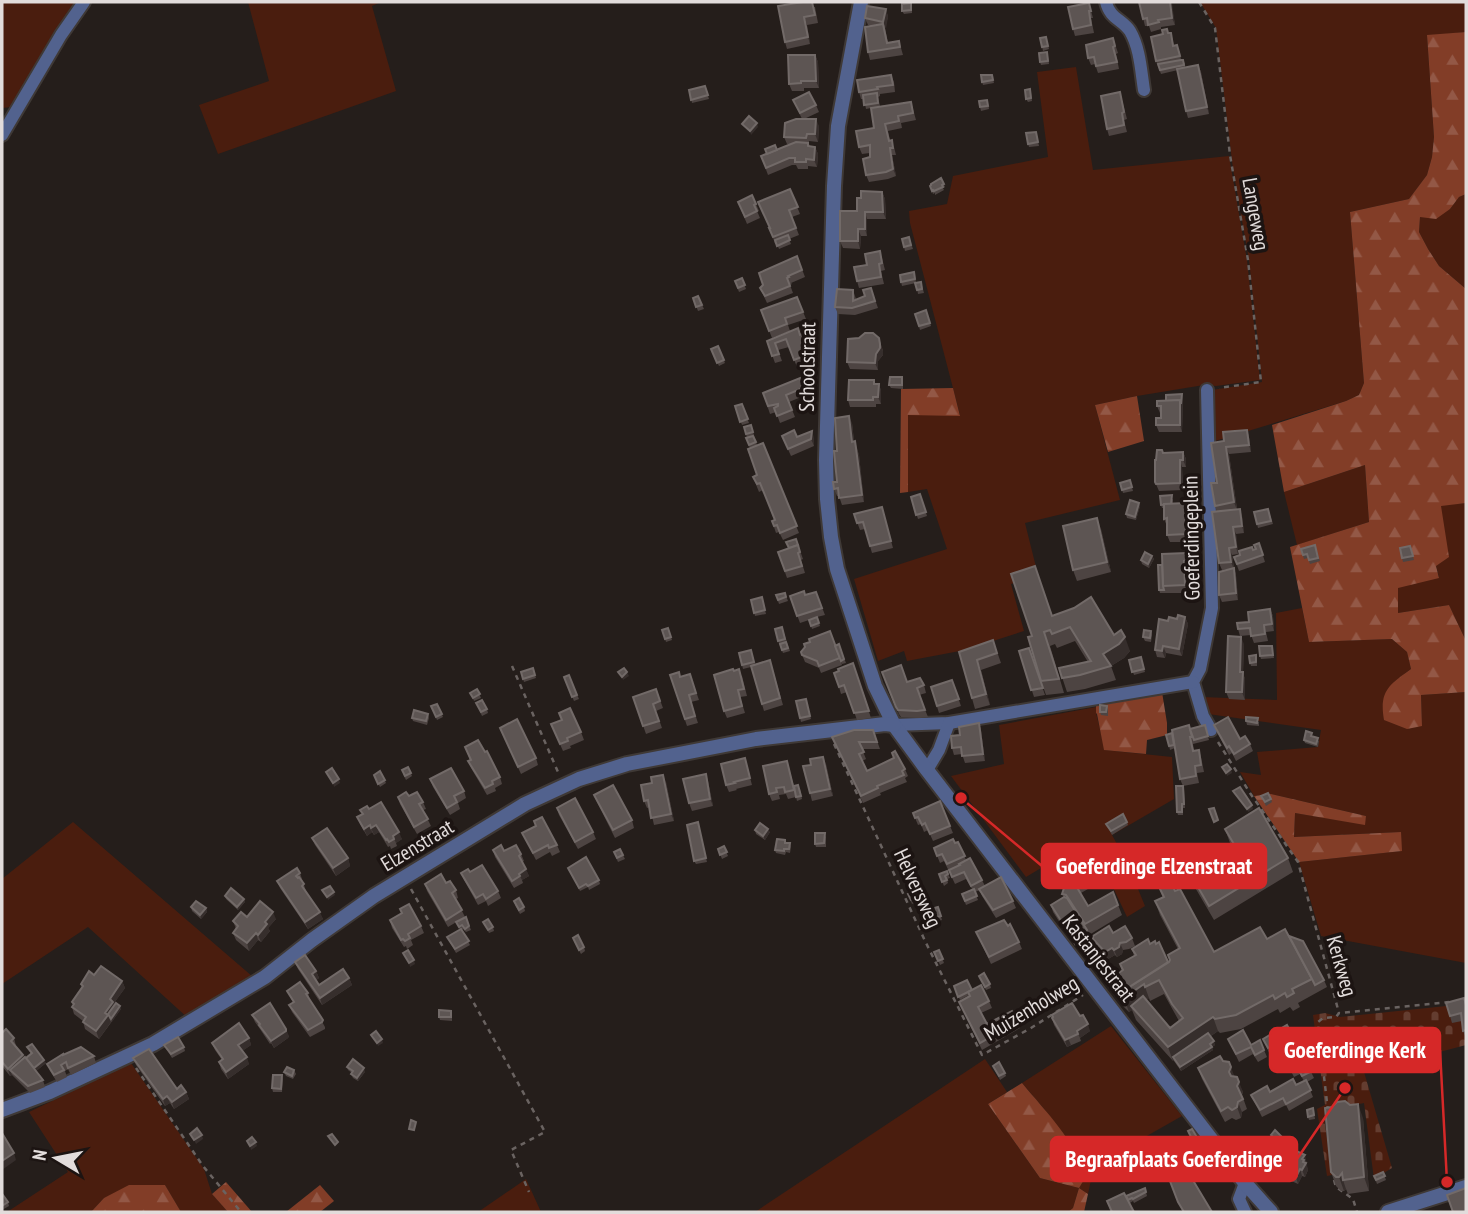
<svg xmlns="http://www.w3.org/2000/svg" width="1468" height="1214" font-family="'PT Sans Narrow',sans-serif">
  <style>
    .green { fill: #4a1d0e }
    .forest { fill: url(#forest-firs) }
    .cemetery { fill: url(#cemetery-stones) }
    .lines { fill: none; stroke-linecap: round; stroke-linejoin: round }
    .minor-casing { stroke: #3f3936; stroke-width: 16 }
    .tertiary-casing { stroke: #3f3936; stroke-width: 18 }
    .path { stroke: #6a6361; stroke-width: 2.5; stroke-dasharray: 5 5; stroke-linecap: butt }
    .minor { stroke: #52628e; stroke-width: 12 }
    .tertiary { stroke: #52628e; stroke-width: 14 }
    .wall { fill: #4d4442; fill-rule: evenodd }
    .shaded-wall { fill: #362e2c }
    .building { fill: #5d5553; stroke: #726a68; stroke-width: 2 }
    .labels { text-anchor: middle; dominant-baseline: central; stroke-width: 7; stroke-linejoin: round; paint-order: stroke }
    .street-label { font-size: 21px; fill: #e2dcdb; stroke: #1c1412 }
    .leader { fill: none; stroke: #d62828; stroke-width: 2.5 }
    .callout-dot { fill: #d62828; stroke: #1c1412; stroke-width: 2.5 }
    .callout { fill: #d62828; stroke: #d62828; stroke-width: 2.5 }
    .callout-label { font-size: 23px; text-anchor: middle; font-weight: bold; fill: #fff }
  </style>
  <defs>
    <pattern id="forest-firs" width="22" height="20" patternUnits="userSpaceOnUse" patternTransform="scale(1.75)"><rect width="22" height="20" fill="#823d27"/><path d="M5 1l3.5 6h-7zM16 11l3.5 6h-7z" fill="#935846"/></pattern>
    <pattern id="cemetery-stones" width="16" height="16" patternUnits="userSpaceOnUse" patternTransform="scale(1.75)"><rect width="16" height="16" fill="#4a1d0e"/><path d="M2 7V4a2 2 0 0 1 4 0v3zM10 15v-3a2 2 0 0 1 4 0v3z" fill="#643d30"/></pattern>
  </defs>
  <rect width="100%" height="100%" fill="#251e1b"/>
  <g class="green">
    <polygon points="2,2 77,2 64,19 13,107 2,108"/>
    <polygon points="248,2 381,2 372,6 396,91 218,154 199,105 269,81"/>
    <polygon points="1200,2 1466,2 1466,32 1427,36 1434,137 1432,157 1427,175 1409,199 1350,212 1364,383 1359,395 1346,401 1212,442 1212,390 1262,382 1249,260 1233,169 1216,28"/>
    <polygon points="1076,67 1093,170 1229,156 1247,260 1260,380 1216,386 1204,385 1137,396 1095,405 1120,500 1025,523 1038,575 1011,584 1024,631 965,650 907,661 904,651 878,661 854,579 947,549 927,489 908,492 908,415 960,415 910,223 909,211 947,204 953,176 1048,157 1037,72"/>
    <polygon points="1466,194 1466,289 1439,266 1428,249 1419,232 1420,217 1450,209 1459,197"/>
    <polygon points="1365,465 1369,522 1297,545 1284,492"/>
    <polygon points="1466,503 1466,641 1449,605 1398,613 1397,587 1439,577 1436,566 1441,505"/>
    <polygon points="1302,608 1309,642 1392,639 1407,652 1411,669 1394,682 1422,726 1421,695 1466,692 1466,963 1321,936 1299,862 1401,851 1401,832 1294,837 1295,813 1364,824 1366,816 1271,794 1254,796 1240,772 1261,775 1257,752 1318,747 1321,730 1208,714 1202,697 1277,700 1276,613"/>
    <polygon points="1096,707 1096,713 1105,750 1172,757 1174,799 1112,835 1127,862 1145,906 1127,917 1094,847 1057,869 1051,862 1026,877 951,776 1004,764 999,725"/>
    <polygon points="73,822 253,977 189,1019 88,927 2,984 2,879"/>
    <polygon points="1111,1026 1182,1116 1094,1166 1088,1194 1079,1188 1073,1208 1068,1212 755,1212 985,1059 1007,1092 988,1104 1040,1178 1079,1188 1045,1110 1022,1083"/>
    <polygon points="131,1063 204,1169 212,1194 228,1212 181,1212 165,1185 104,1198 91,1212 7,1212 68,1172 29,1112"/>
    <polygon points="526,1179 541,1212 478,1212"/>
  </g>
  <g class="forest">
    <path d="M1466 32V194L1459 197 1450 209 1436 219 1420 217 1419 232 1428 249 1439 266 1466 289V503L1441 506 1449 557 1436 566 1439 578 1398 588V613L1449 605 1466 641V692L1421 695 1422 726 1407 729 1384 720C1379 691 1389 685 1411 669L1407 652 1392 639 1309 642 1290 547 1369 522 1365 465 1284 492 1272 425 1346 401 1359 395 1364 383 1350 212 1409 199 1427 175 1432 157 1434 137 1427 35Z"/>
    <polygon points="953,388 960,416 908,415 908,492 900,493 901,389"/>
    <polygon points="1137,396 1144,441 1108,452 1095,405"/>
    <polygon points="1162,692 1167,723 1167,735 1147,740 1146,754 1104,750 1097,714 1096,713 1096,703"/>
    <polygon points="1271,794 1366,816 1365,825 1295,813 1294,837 1401,832 1402,851 1299,862 1254,796"/>
    <path d="M1022 1083C1046 1112 1076 1141 1085 1178L1079 1188 1088 1194 1084 1212H1068L1073 1208 1079 1188 1040 1178 988 1104Z"/>
    <polygon points="226,1182 252,1212 228,1212 212,1194"/>
    <polygon points="129,1185 165,1185 181,1212 91,1212 104,1198"/>
    <polygon points="320,1185 334,1201 320,1212 286,1212"/>
  </g>
  <polygon class="cemetery" points="1466,1004 1466,1045 1364,1072 1392,1168 1374,1179 1364,1103 1326,1111 1324,1117 1332,1175 1327,1176 1317,1109 1325,1105 1313,1015 1325,1013 1340,1017"/>
  <g class="lines">
    <g class="minor-casing">
      <g id="minor">
        <path d="M1106 2C1110 19 1122 19 1130 31 1140 48 1141 71 1144 90"/>
        <polyline points="2,135 61,35 84,2"/>
        <polyline points="1207,390 1212,608 1200,669 1193,682 1203,716 1211,730"/>
        <polyline points="894,725 949,723 1193,682"/>
        <polyline points="927,770 939,750 949,723"/>
        <polyline points="1245,1212 1239,1199 1245,1183"/>
      </g>
    </g>
    <g class="tertiary-casing">
      <g id="tertiary">
        <polyline points="861,2 838,126 834,186 826,460 827,499 831,537 837,569 875,686 894,725 927,770 1245,1183 1271,1212"/>
        <polyline points="2,1110 50,1092 153,1044 265,977 312,940 374,896 525,804 579,779 627,764 756,739 885,724 894,725"/>
        <polyline points="1388,1212 1466,1187"/>
      </g>
    </g>
    <g class="path">
      <polyline points="1199,2 1215,28 1230,155 1248,260 1261,382 1219,388"/>
      <polyline points="512,666 558,772"/>
      <polyline points="1218,742 1250,793 1298,862 1339,1013"/>
      <polyline points="834,744 926,943 982,1055 1031,1028 1083,995"/>
      <polyline points="411,889 545,1132 511,1150 529,1192"/>
      <polyline points="136,1068 203,1166 241,1212"/>
      <polyline points="1328,1111 1318,1025 1318,1022 1323,1018 1336,1017 1339,1013 1449,1002"/>
      <polyline points="1334,1180 1336,1187 1353,1199 1357,1212"/>
    </g>
    <use href="#minor" class="minor"/>
    <use href="#tertiary" class="tertiary"/>
  </g>
  <g class="wall">
    <polygon points="1139,2 1171,2 1175,25 1161,27 1161,29 1151,32 1149,26 1145,26"/>
    <polygon points="1089,3 1093,18 1091,18 1094,33 1075,36 1073,29"/>
    <polygon points="778,6 815,7 818,23 807,25 810,44 787,49 785,42"/>
    <polygon points="912,7 912,13 904,14 902,11"/>
    <polygon points="886,9 888,17 885,28 888,43 899,41 903,55 870,60 868,52 872,26 868,25 865,18"/>
    <polygon points="1169,33 1171,33 1174,45 1180,52 1181,60 1185,63 1185,68 1198,65 1201,72 1209,114 1188,118 1186,111 1178,70 1161,74 1156,61"/>
    <polygon points="1046,37 1049,49 1043,51 1040,38"/>
    <polygon points="1113,38 1118,53 1116,54 1119,69 1098,73 1095,64 1091,65 1088,58"/>
    <polygon points="815,55 818,62 819,88 804,88 804,91 792,91 789,84"/>
    <polygon points="1048,56 1049,64 1041,65 1040,62"/>
    <polygon points="891,75 894,82 895,92 880,94 880,96 878,97 880,106 911,102 916,120 901,123 902,128 888,131 890,140 894,147 896,155 892,155 896,176 888,179 869,182 866,175 870,157 870,153 862,154 859,147 874,128 871,108 866,109 864,99 861,99 859,92"/>
    <polygon points="992,75 994,83 983,85 982,82"/>
    <polygon points="705,86 709,99 692,103 689,90"/>
    <polygon points="1120,92 1127,119 1124,120 1127,132 1109,136 1107,129"/>
    <polygon points="1031,93 1032,101 1028,102 1026,99"/>
    <polygon points="793,100 816,105 819,112 804,119 819,126 818,142 809,141 809,144 810,146 815,147 818,154 817,167 808,166 808,169 798,169 796,165 792,165 768,175 761,156 791,144 787,144 784,137 802,119"/>
    <polygon points="988,103 989,109 981,111 980,107"/>
    <polygon points="1036,132 1039,146 1029,147 1028,144"/>
    <polygon points="941,178 945,187 943,188 944,190 935,195 935,193 933,194 930,186"/>
    <polygon points="790,189 800,214 792,217 799,235 789,239 791,244 779,249 777,244 775,244 770,228 758,202"/>
    <polygon points="882,192 885,199 886,219 867,219 867,236 861,236 860,249 843,248 840,241 857,211 861,198"/>
    <polygon points="752,195 759,211 757,211 760,218 747,224 738,202"/>
    <polygon points="909,237 913,249 905,251 902,239"/>
    <polygon points="797,256 805,277 791,283 792,284 790,285 793,293 767,303 760,288"/>
    <polygon points="882,258 885,270 881,271 884,284 859,288 857,281 867,265"/>
    <polygon points="915,276 916,282 921,282 924,293 918,294 916,283 902,286 901,282"/>
    <polygon points="742,278 746,289 739,292 735,281"/>
    <polygon points="871,288 878,308 855,315 838,314 835,307 853,290 856,299 865,296"/>
    <polygon points="698,296 704,309 698,311 693,298"/>
    <polygon points="797,297 806,319 788,325 790,331 772,338 761,310"/>
    <polygon points="926,310 931,326 920,330 915,314"/>
    <polygon points="805,333 815,360 797,367 789,347 778,350 782,361 775,363 767,341"/>
    <polygon points="879,338 883,351 883,355 878,361 878,370 850,369 847,362"/>
    <polygon points="718,346 725,363 719,366 711,349"/>
    <polygon points="800,378 806,395 789,402 795,417 780,423 776,412 770,414 763,393"/>
    <polygon points="874,380 875,384 879,384 881,391 881,404 876,404 876,407 850,407 848,400"/>
    <polygon points="903,381 903,389 891,388 889,385"/>
    <polygon points="1183,398 1182,432 1159,432 1156,425 1161,418 1161,413 1160,413 1157,406 1166,401"/>
    <polygon points="742,404 749,423 742,425 735,406"/>
    <polygon points="852,423 854,441 859,455 864,502 842,505 839,496 837,496 834,489 837,482 837,451"/>
    <polygon points="751,425 757,445 763,443 799,533 783,540 779,532 776,533 772,521 775,520 763,490 759,492 753,477 757,475 744,427"/>
    <polygon points="1247,430 1249,437 1251,452 1229,454 1237,509 1242,516 1244,533 1236,534 1238,554 1232,555 1234,568 1236,575 1238,600 1222,602 1219,595 1230,569 1222,570 1219,563 1217,512 1215,506 1217,483 1224,441"/>
    <polygon points="782,436 814,438 814,446 791,456"/>
    <polygon points="1183,452 1186,459 1186,467 1182,467 1183,490 1159,491 1155,482 1156,460 1163,453"/>
    <polygon points="1130,480 1133,491 1123,493 1120,483"/>
    <polygon points="920,494 927,516 918,519 911,497"/>
    <polygon points="1173,499 1173,504 1185,503 1188,510 1189,542 1170,542 1167,535 1167,526 1164,519 1164,508 1162,508 1161,505"/>
    <polygon points="1140,506 1136,520 1127,518 1126,514"/>
    <polygon points="882,507 893,548 872,553 865,529 860,530 854,514"/>
    <polygon points="1268,509 1273,524 1258,528 1254,512"/>
    <polygon points="1101,529 1111,572 1077,581 1073,570"/>
    <polygon points="796,539 803,559 801,560 805,573 787,578 778,552 789,548"/>
    <polygon points="1259,543 1265,562 1239,571 1234,557 1256,549"/>
    <polygon points="1315,545 1320,561 1310,564 1308,558 1304,559 1301,549"/>
    <polygon points="1410,546 1414,560 1403,562 1400,548"/>
    <polygon points="1186,553 1189,560 1189,568 1187,568 1188,593 1160,593 1159,590 1162,565"/>
    <polygon points="1152,556 1154,559 1149,568 1142,564 1141,560"/>
    <polygon points="816,592 825,615 817,617 820,626 812,629 809,620 800,623 790,596 805,595"/>
    <polygon points="785,593 788,601 779,604 776,595"/>
    <polygon points="762,597 766,614 755,616 751,600"/>
    <polygon points="1270,609 1273,616 1274,631 1266,632 1268,641 1254,643 1251,635 1240,636 1238,629"/>
    <polygon points="1052,616 1114,635 1130,651 1124,658 1111,666 1116,680 1085,689 1067,692 1059,668 1088,662 1075,641 1057,648 1055,644 1050,646 1064,693 1046,695 1041,681 1032,636"/>
    <polygon points="1185,617 1188,624 1182,656 1166,653 1165,658 1157,657 1155,650 1168,621"/>
    <polygon points="782,627 790,651 783,653 778,641"/>
    <polygon points="668,628 672,640 666,642 662,630"/>
    <polygon points="830,631 841,661 839,644 846,663 842,664 841,662 842,665 821,673 819,668 805,662 801,652 810,642"/>
    <polygon points="1151,631 1152,635 1151,642 1145,641 1143,637"/>
    <polygon points="993,640 1001,663 981,670 990,705 975,709 959,652"/>
    <polygon points="1244,644 1243,673 1245,679 1245,700 1229,699 1226,692"/>
    <polygon points="1272,646 1274,658 1261,659 1260,656"/>
    <polygon points="1029,648 1045,695 1034,697 1019,651"/>
    <polygon points="751,650 755,664 770,660 783,705 764,711 751,667 743,669 739,653"/>
    <polygon points="1141,657 1145,672 1134,675 1129,660"/>
    <polygon points="1257,659 1257,666 1251,666 1250,663"/>
    <polygon points="853,663 871,718 857,720 847,692 841,694 839,687 839,671"/>
    <polygon points="533,668 536,678 524,682 521,672"/>
    <polygon points="734,671 742,676 747,696 740,697 745,713 727,718 724,711"/>
    <polygon points="882,672 907,682 924,685 926,693 919,695 928,717 919,718 901,717 899,714"/>
    <polygon points="690,674 699,700 691,702 698,723 687,726 670,675 680,677"/>
    <polygon points="569,675 579,699 574,701 564,677"/>
    <polygon points="952,680 961,706 939,713 931,687"/>
    <polygon points="477,689 481,698 474,701 472,696"/>
    <polygon points="656,689 663,708 656,711 662,728 646,734 633,697"/>
    <polygon points="806,699 811,719 801,722 796,701"/>
    <polygon points="476,703 487,709 488,713 482,716"/>
    <polygon points="437,704 443,717 437,720 431,706"/>
    <polygon points="1107,706 1108,709 1108,716 1101,715 1100,712"/>
    <polygon points="559,713 581,732 584,740 570,746 571,748 563,751 554,731 562,720"/>
    <polygon points="428,714 429,718 427,725 413,721 412,718"/>
    <polygon points="1246,721 1259,722 1259,726 1247,725"/>
    <polygon points="979,723 981,730 985,761 965,763 962,754 954,755 952,748 960,735"/>
    <polygon points="1205,725 1209,740 1193,744 1194,751 1199,750 1201,757 1204,772 1197,773 1199,783 1183,786 1180,779 1175,748 1170,750 1169,746 1190,729"/>
    <polygon points="1214,725 1250,744 1253,751 1236,761 1232,753 1229,755 1217,732"/>
    <polygon points="500,728 536,758 538,765 521,774"/>
    <polygon points="873,730 880,749 862,749 866,759 862,761 867,771 905,769 908,776 905,778 907,782 880,793 881,795 863,803 832,737"/>
    <polygon points="1313,737 1319,741 1318,747 1305,743 1304,740"/>
    <polygon points="465,747 500,777 502,784 495,788 496,791 487,795 471,768 468,761 470,760"/>
    <polygon points="745,758 752,785 736,789 737,790 729,792 726,785"/>
    <polygon points="787,761 794,786 800,789 802,799 797,801 796,797 788,799 786,794 779,795 780,799 772,801 769,794"/>
    <polygon points="826,764 833,796 812,801 810,793 811,765"/>
    <polygon points="408,767 412,776 406,780 403,774"/>
    <polygon points="380,771 386,783 380,787 374,775"/>
    <polygon points="706,774 708,781 713,806 692,811 689,803"/>
    <polygon points="430,779 464,791 466,798 458,803 460,809 450,815 433,787"/>
    <polygon points="666,782 674,821 654,825 650,807 647,808 644,801 652,783"/>
    <polygon points="1184,789 1185,808 1183,808 1183,815 1178,815 1177,812"/>
    <polygon points="594,795 632,820 634,828 615,838 597,802"/>
    <polygon points="409,796 423,802 426,809 423,810 431,826 417,834 400,804 398,797"/>
    <polygon points="1261,796 1271,799 1272,802 1266,806"/>
    <polygon points="557,808 593,832 596,839 578,849 559,815"/>
    <polygon points="369,809 402,839 396,843 397,846 391,849 390,846 388,847 379,832 374,835 372,832 367,836 360,824 357,817 362,814 360,810"/>
    <polygon points="913,813 950,826 953,833 933,841 928,830 924,832 921,824 918,825"/>
    <polygon points="534,821 557,845 560,852 552,856 550,852 536,860 522,833 536,826"/>
    <polygon points="698,822 707,862 696,864 694,861"/>
    <polygon points="1127,822 1128,825 1112,835 1106,824"/>
    <polygon points="1225,829 1288,858 1293,872 1214,920 1193,884 1188,870 1211,855 1213,866 1236,852 1230,843"/>
    <polygon points="755,830 770,832 765,840 756,834"/>
    <polygon points="826,836 826,847 816,847 815,844"/>
    <polygon points="312,838 348,858 350,866 336,876 315,845"/>
    <polygon points="785,840 787,843 790,843 791,847 790,853 786,852 785,855 776,853 775,850"/>
    <polygon points="958,842 966,860 982,880 985,886 1013,901 1016,908 996,918 982,896 980,890 975,892 978,900 966,905 962,894 972,889 966,879 955,884 944,861 940,863 934,848"/>
    <polygon points="724,846 728,856 722,859 718,849"/>
    <polygon points="620,849 625,859 618,862 615,855"/>
    <polygon points="493,850 521,854 524,861 522,862 529,876 522,880 523,883 514,888 495,857"/>
    <polygon points="1097,855 1107,878 1081,893 1088,906 1113,892 1122,915 1089,935 1090,937 1075,946 1053,912 1051,905 1064,897 1062,894 1063,890 1060,881 1064,878 1063,875"/>
    <polygon points="568,868 599,880 600,884 589,890 588,887 580,891"/>
    <polygon points="947,871 950,878 947,879 948,883 944,886 939,874"/>
    <polygon points="470,872 498,891 501,898 488,906 486,901 478,905 464,880 461,873"/>
    <polygon points="300,873 306,891 323,919 308,929 280,888 277,881"/>
    <polygon points="446,883 456,890 458,898 456,899 465,917 448,927 427,891 425,884"/>
    <path d="M1158 885 1175 891 1214 952 1267 939 1289 936 1324 980 1327 987 1298 1003 1300 1007 1293 1011 1290 1007 1280 1013 1278 1009 1241 1029 1220 1033 1218 1031 1211 1036 1215 1045 1212 1047 1213 1050 1181 1071 1174 1061H1173L1136 1020 1132 1010 1129 1012 1124 1007 1111 988 1109 980 1122 971 1120 964 1134 956 1132 949 1150 944 1168 962 1170 961 1168 955 1178 949 1160 915 1155 901 1163 898ZM1164 994 1179 1021 1170 1028 1146 1000 1149 998 1150 1001Z"/>
    <polygon points="916,890 920,900 912,904 908,894"/>
    <polygon points="225,896 244,899 245,902 238,910 226,899"/>
    <polygon points="515,905 524,907 525,911 520,914"/>
    <polygon points="191,907 206,908 207,912 201,919 192,911"/>
    <polygon points="938,907 942,920 936,922 931,909"/>
    <polygon points="400,909 421,926 424,933 411,940 413,945 407,949 406,946 404,947 392,928 390,920 402,914"/>
    <polygon points="247,917 276,919 268,928 270,931 261,942 258,940 249,951 236,940 233,933 236,929 233,921"/>
    <polygon points="466,917 471,930 466,932 463,929 462,930 470,945 456,953 447,937 460,930 456,922"/>
    <polygon points="483,922 493,927 494,931 489,933"/>
    <polygon points="1008,926 1019,942 1022,949 991,964 976,932"/>
    <polygon points="1113,933 1132,938 1135,946 1129,949 1123,950 1122,954 1117,957 1115,955 1108,959 1095,946 1093,939"/>
    <polygon points="574,941 584,947 585,951 581,954"/>
    <polygon points="939,950 944,963 940,965 934,952"/>
    <polygon points="295,962 316,971 319,978 316,980 319,985 349,978 352,985 322,1005 298,969"/>
    <polygon points="94,975 122,981 125,988 114,1003 115,1005 121,1009 99,1039 85,1029 83,1021 74,1014 72,1007 73,1005 72,1002 82,988 81,984"/>
    <polygon points="979,976 990,984 991,988 986,990"/>
    <polygon points="954,986 972,990 989,1001 992,1008 981,1013 987,1024 1018,1021 1020,1028 982,1050 959,1002 970,996 969,995 960,1000"/>
    <polygon points="287,991 308,993 310,1000 325,1027 325,1029 310,1037 292,1012 289,1005 293,1002"/>
    <polygon points="1466,1003 1466,1038 1463,1031 1462,1021 1452,1023 1450,1016"/>
    <polygon points="1023,1007 1035,1013 1036,1017 1030,1020"/>
    <polygon points="451,1011 452,1014 452,1021 440,1020 439,1017"/>
    <polygon points="252,1015 289,1036 288,1038 274,1048 271,1043 270,1044 260,1029 255,1022"/>
    <polygon points="1080,1016 1090,1031 1080,1038 1081,1041 1067,1047 1054,1025 1052,1018"/>
    <polygon points="2,1033 14,1038 16,1046 24,1057 26,1058 31,1054 27,1047 46,1063 36,1071 43,1080 45,1087 30,1093 12,1075 10,1076 2,1066"/>
    <polygon points="249,1038 251,1045 242,1051 249,1064 228,1079 221,1069 219,1062 222,1060 215,1050 212,1043"/>
    <polygon points="1228,1039 1251,1045 1264,1050 1267,1057 1258,1062 1253,1054 1239,1062"/>
    <polygon points="1263,1039 1296,1041 1314,1078 1307,1082 1313,1097 1289,1111 1286,1105 1262,1117 1251,1095 1270,1092 1296,1085 1304,1081 1300,1074 1294,1077 1280,1050 1270,1055"/>
    <polygon points="164,1045 184,1047 185,1051 172,1058"/>
    <polygon points="63,1055 94,1056 96,1063 71,1075 68,1069 65,1071 67,1077 57,1082 50,1071 47,1064"/>
    <polygon points="133,1058 177,1089 186,1092 189,1099 174,1109 170,1103 165,1106 136,1065"/>
    <polygon points="1223,1061 1235,1077 1243,1092 1242,1095 1247,1109 1242,1112 1241,1118 1236,1120 1232,1118 1225,1122 1202,1079 1198,1068"/>
    <polygon points="993,1066 1005,1073 1006,1076 1000,1080"/>
    <polygon points="347,1067 365,1072 358,1081 353,1078 351,1074 352,1073 348,1070"/>
    <polygon points="294,1070 296,1074 293,1079 286,1076 284,1072"/>
    <polygon points="282,1075 283,1079 282,1092 273,1092 272,1088"/>
    <polygon points="1314,1112 1315,1119 1309,1120 1308,1117"/>
    <polygon points="1363,1118 1369,1191 1348,1194 1346,1189 1344,1191 1341,1191 1336,1186 1331,1172"/>
    <polygon points="1286,1152 1307,1162 1306,1164 1308,1170 1305,1177 1302,1176 1298,1184 1270,1171 1268,1164"/>
    <polygon points="1147,1153 1163,1155 1164,1159 1153,1165"/>
    <polygon points="1209,1161 1212,1169 1192,1178 1212,1212 1183,1212 1168,1176"/>
    <polygon points="1383,1172 1386,1180 1377,1184 1374,1176"/>
    <polygon points="1146,1192 1147,1196 1134,1203 1133,1201 1130,1203 1134,1212 1111,1212 1107,1201"/>
    <polygon points="2,1196 8,1202 9,1206 2,1210"/>
  </g>
  <g class="shaded-wall">
    <polygon points="1170,2 1172,3 1175,25 1172,18"/>
    <polygon points="886,9 888,17 886,29 883,22"/>
    <polygon points="804,17 807,25 810,44 808,37"/>
    <polygon points="815,55 818,62 819,88 816,81"/>
    <polygon points="1198,65 1201,72 1209,114 1207,107"/>
    <polygon points="816,119 819,126 818,142 815,134"/>
    <polygon points="757,123 758,127 751,135 750,131"/>
    <polygon points="815,147 818,154 817,167 814,160"/>
    <polygon points="890,148 892,155 896,176 893,169"/>
    <polygon points="882,192 885,199 886,219 883,212"/>
    <polygon points="865,212 867,219 867,236 865,229"/>
    <polygon points="858,229 861,236 860,249 858,241"/>
    <polygon points="880,344 883,351 883,355 878,361 878,370 875,363 876,354"/>
    <polygon points="879,384 881,391 881,404 878,397"/>
    <polygon points="1182,394 1183,398 1182,432 1180,425 1180,400"/>
    <polygon points="849,416 852,423 855,449 852,442"/>
    <polygon points="1247,430 1249,437 1251,452 1249,445"/>
    <polygon points="812,431 814,438 814,446 811,439"/>
    <polygon points="855,441 859,455 864,502 862,495"/>
    <polygon points="1226,447 1229,454 1237,510 1234,502"/>
    <polygon points="1183,452 1186,459 1186,467 1183,460"/>
    <polygon points="1180,460 1182,467 1183,490 1180,483"/>
    <polygon points="1139,503 1140,506 1136,520 1135,517"/>
    <polygon points="1185,503 1188,510 1189,542 1186,534"/>
    <polygon points="1240,509 1242,516 1244,533 1242,526"/>
    <polygon points="1097,518 1101,529 1111,572 1107,562"/>
    <polygon points="1233,527 1236,534 1238,554 1236,547"/>
    <polygon points="1229,548 1232,555 1234,569 1231,562"/>
    <polygon points="1152,556 1154,559 1149,568 1148,564"/>
    <polygon points="1184,561 1187,568 1188,593 1185,585"/>
    <polygon points="1234,568 1236,575 1238,600 1236,593"/>
    <polygon points="1270,609 1273,616 1274,631 1272,624"/>
    <polygon points="1185,617 1188,624 1182,656 1179,649"/>
    <polygon points="1125,637 1130,651 1124,658 1111,666 1103,654"/>
    <polygon points="1241,637 1244,644 1243,673 1245,679 1245,700 1242,692 1240,672"/>
    <polygon points="1163,646 1166,653 1165,658 1162,651"/>
    <polygon points="977,660 981,670 990,705 986,694"/>
    <polygon points="627,672 629,676 623,680 622,677"/>
    <polygon points="979,723 981,730 985,761 983,754"/>
    <polygon points="823,757 826,764 833,796 830,789"/>
    <polygon points="1231,769 1232,773 1227,776 1226,773"/>
    <polygon points="706,774 708,781 713,806 710,799"/>
    <polygon points="663,775 666,782 674,821 671,814"/>
    <polygon points="339,779 340,783 334,787 333,783"/>
    <polygon points="1252,805 1253,809 1248,812 1247,809"/>
    <polygon points="370,825 372,832 367,836 364,829"/>
    <polygon points="376,825 379,832 374,835 371,828"/>
    <polygon points="768,829 770,832 765,840 763,836"/>
    <polygon points="399,832 402,839 396,843 393,836"/>
    <polygon points="348,858 350,866 336,876 333,868"/>
    <polygon points="526,869 529,876 522,880 519,874"/>
    <polygon points="334,892 335,895 328,900 327,897"/>
    <polygon points="244,899 245,902 238,910 237,907"/>
    <polygon points="206,908 207,912 201,919 200,915"/>
    <polygon points="273,912 276,919 268,928 270,931 261,942 258,935 265,922"/>
    <polygon points="320,912 323,919 308,929 305,922"/>
    <polygon points="256,933 258,940 249,951 247,943"/>
    <polygon points="1120,943 1123,950 1122,954 1117,957 1114,950"/>
    <polygon points="1112,948 1115,955 1108,959 1105,952"/>
    <polygon points="414,960 415,964 410,967 409,963"/>
    <polygon points="316,971 319,978 315,981 312,974"/>
    <polygon points="349,978 352,985 322,1005 320,998"/>
    <polygon points="1159,980 1145,987 1149,998 1134,1009 1131,1006 1132,1010 1129,1012 1124,998 1144,984"/>
    <polygon points="122,981 125,988 114,1003 116,1009 109,1018 111,1022 99,1039 96,1031 105,1013 110,999"/>
    <polygon points="120,1006 121,1009 112,1022 111,1019"/>
    <polygon points="1213,1017 1218,1031 1175,1060 1173,1057 1174,1061 1173,1061 1168,1047"/>
    <polygon points="1088,1024 1090,1031 1080,1038 1077,1031"/>
    <polygon points="286,1029 289,1036 288,1038 274,1048 271,1041"/>
    <polygon points="249,1038 251,1045 241,1052 238,1045"/>
    <polygon points="1068,1038 1071,1045 1067,1047 1065,1040"/>
    <polygon points="382,1039 383,1043 378,1046 377,1043"/>
    <polygon points="1214,1041 1215,1045 1212,1047 1213,1050 1181,1071 1180,1067"/>
    <polygon points="23,1055 26,1063 10,1070 12,1075 10,1076 8,1069"/>
    <polygon points="247,1057 249,1064 228,1079 226,1072"/>
    <polygon points="44,1060 46,1063 34,1073 33,1069"/>
    <polygon points="1231,1067 1235,1078 1233,1082 1229,1072"/>
    <polygon points="364,1068 365,1072 358,1081 357,1078"/>
    <polygon points="1239,1082 1243,1092 1241,1097 1237,1086"/>
    <polygon points="186,1092 189,1099 174,1109 172,1102"/>
    <polygon points="167,1096 170,1103 165,1106 163,1099"/>
    <polygon points="1238,1102 1242,1112 1241,1118 1237,1107"/>
    <polygon points="1358,1104 1363,1118 1369,1191 1364,1177"/>
    <polygon points="202,1135 203,1139 196,1144 194,1140"/>
    <polygon points="1281,1136 1283,1140 1278,1144 1277,1141"/>
    <polygon points="256,1142 257,1146 251,1150 250,1146"/>
    <polygon points="14,1153 16,1160 2,1170 2,1161"/>
    <polygon points="1305,1155 1308,1170 1305,1177 1302,1170 1302,1159"/>
    <polygon points="1300,1169 1302,1176 1298,1184 1296,1177"/>
    <polygon points="1342,1173 1343,1180 1346,1189 1344,1191 1339,1177"/>
  </g>
  <g class="building">
    <polygon points="803,2 812,2 815,15 804,17 808,37 785,42 778,6"/>
    <polygon points="1139,2 1170,2 1172,18 1158,20 1159,22 1148,25 1147,18 1143,19"/>
    <polygon points="911,3 911,10 902,11 902,4"/>
    <polygon points="1089,3 1091,11 1089,11 1091,25 1073,29 1068,7"/>
    <polygon points="867,6 886,9 883,22 865,18"/>
    <polygon points="883,24 887,43 899,41 900,47 868,52 865,27"/>
    <polygon points="1167,29 1168,33 1171,33 1173,46 1177,45 1180,56 1156,61 1151,37 1163,34 1162,30"/>
    <polygon points="1046,37 1048,46 1042,47 1040,38"/>
    <polygon points="1113,38 1115,46 1113,47 1117,62 1096,66 1094,57 1088,58 1086,45"/>
    <polygon points="1047,52 1048,61 1040,62 1039,53"/>
    <polygon points="788,55 815,55 816,81 801,81 801,83 789,84"/>
    <polygon points="1181,60 1183,60 1184,65 1160,70 1158,64"/>
    <polygon points="1198,65 1207,107 1186,111 1177,69"/>
    <polygon points="891,75 893,85 877,87 878,89 859,92 857,80"/>
    <polygon points="981,75 992,75 993,80 982,82"/>
    <polygon points="705,86 708,95 691,100 689,90"/>
    <polygon points="1030,89 1031,98 1026,99 1025,90"/>
    <polygon points="809,92 816,105 800,113 793,100"/>
    <polygon points="1120,92 1124,112 1122,113 1124,125 1107,129 1101,96"/>
    <polygon points="877,93 878,103 864,105 863,95"/>
    <polygon points="987,100 988,106 980,107 979,101"/>
    <polygon points="911,102 913,113 898,116 899,121 885,124 889,141 892,140 893,148 890,148 893,169 886,172 866,175 863,159 870,157 870,145 859,147 856,131 874,128 871,108"/>
    <polygon points="749,116 757,123 750,131 742,124"/>
    <polygon points="796,119 816,119 815,134 807,134 806,138 784,137 785,123"/>
    <polygon points="1036,132 1038,142 1028,144 1026,133"/>
    <polygon points="796,142 808,143 808,146 815,147 814,160 806,159 806,162 795,162 795,158 789,158 766,168 761,156"/>
    <polygon points="775,145 777,150 767,154 765,149"/>
    <polygon points="941,178 944,184 942,185 943,187 934,191 933,190 932,191 930,186 931,185 931,184"/>
    <polygon points="790,189 798,207 789,210 796,228 773,237 769,228 770,228 758,202"/>
    <polygon points="861,191 882,192 883,212 865,212 865,229 858,229 858,241 840,241 840,211 857,211 857,198 861,198"/>
    <polygon points="752,195 756,204 754,205 757,211 745,217 738,202"/>
    <polygon points="788,235 790,240 777,246 775,240"/>
    <polygon points="909,237 911,245 904,247 902,239"/>
    <polygon points="880,251 882,263 879,264 881,277 857,281 854,267 867,265 865,254"/>
    <polygon points="797,256 802,270 788,276 789,277 787,278 790,286 765,296 760,288 763,285 759,273"/>
    <polygon points="914,272 915,279 901,282 900,275"/>
    <polygon points="742,278 745,285 738,288 735,281"/>
    <polygon points="921,282 922,289 917,290 915,283"/>
    <polygon points="871,288 875,301 852,308 835,307 837,289 853,290 853,301 865,296 863,290"/>
    <polygon points="698,296 702,305 696,307 693,298"/>
    <polygon points="797,297 803,312 785,318 787,324 769,331 761,310"/>
    <polygon points="926,310 930,323 919,326 915,314"/>
    <polygon points="798,328 800,335 805,333 812,353 794,360 786,339 775,343 779,354 772,356 767,341"/>
    <polygon points="865,333 873,333 879,338 880,344 880,348 876,354 875,363 847,362 848,339 859,338"/>
    <polygon points="718,346 724,360 717,363 711,349"/>
    <polygon points="890,377 902,377 902,385 889,385"/>
    <polygon points="800,378 803,388 786,395 792,410 777,416 774,408 778,406 778,404 768,406 763,393"/>
    <polygon points="849,380 874,380 874,384 879,384 878,397 873,397 873,400 848,400"/>
    <polygon points="1182,394 1181,404 1180,400 1166,401 1166,395"/>
    <polygon points="1180,400 1180,425 1156,425 1156,418 1161,418 1161,406 1157,406 1157,401"/>
    <polygon points="742,404 748,419 740,422 735,406"/>
    <polygon points="849,416 852,442 855,441 856,448 862,495 839,498 838,488 834,489 833,482 837,482 834,451 837,451 835,418"/>
    <polygon points="751,425 753,432 746,434 744,427"/>
    <polygon points="794,430 797,437 812,431 811,439 788,449 782,436"/>
    <polygon points="1247,430 1249,445 1226,447 1234,502 1215,506 1211,483 1217,483 1211,443 1224,441 1223,432"/>
    <polygon points="753,436 756,442 749,445 746,438"/>
    <polygon points="763,443 797,526 780,533 777,525 774,526 772,521 775,520 760,483 757,484 753,477 757,475 748,449"/>
    <polygon points="1157,450 1162,450 1163,453 1183,452 1183,460 1180,460 1180,483 1156,484 1155,482 1155,460 1156,460"/>
    <polygon points="1130,480 1132,487 1122,490 1120,483"/>
    <polygon points="920,494 926,512 916,515 911,497"/>
    <polygon points="1172,495 1171,504 1161,505 1160,496"/>
    <polygon points="1130,500 1139,503 1135,517 1126,514"/>
    <polygon points="1185,503 1186,534 1167,535 1167,518 1164,519 1164,504"/>
    <polygon points="882,507 891,541 870,546 863,522 857,523 854,514"/>
    <polygon points="1240,509 1242,526 1233,527 1236,547 1229,548 1231,562 1219,563 1212,512"/>
    <polygon points="1268,509 1271,521 1257,524 1254,512"/>
    <polygon points="1097,518 1107,562 1073,570 1063,526"/>
    <polygon points="796,539 798,545 789,548 786,542"/>
    <polygon points="1259,543 1263,555 1237,564 1234,557 1240,555 1239,551 1252,547 1253,550 1256,549 1254,545"/>
    <polygon points="798,545 800,552 798,553 802,566 785,571 778,552"/>
    <polygon points="1315,545 1318,558 1309,560 1307,554 1303,555 1301,549"/>
    <polygon points="1410,546 1413,556 1402,558 1400,548"/>
    <polygon points="1145,552 1152,556 1148,564 1141,560"/>
    <polygon points="1186,553 1186,561 1184,561 1185,585 1163,586 1162,554"/>
    <polygon points="1158,565 1162,565 1163,586 1164,590 1159,590"/>
    <polygon points="1035,566 1052,616 1074,608 1091,597 1114,635 1121,630 1125,637 1119,644 1103,654 1111,666 1080,675 1062,678 1059,668 1091,661 1070,627 1052,634 1050,630 1044,632 1059,679 1041,681 1028,637 1032,636 1011,574"/>
    <polygon points="1234,568 1236,593 1219,595 1219,572"/>
    <polygon points="804,591 805,595 816,592 822,608 797,616 790,596"/>
    <polygon points="785,593 786,597 778,600 776,595"/>
    <polygon points="762,597 765,610 754,613 751,600"/>
    <polygon points="1270,609 1272,624 1264,625 1265,634 1251,636 1250,628 1238,629 1237,623 1249,622 1248,612"/>
    <polygon points="1178,615 1185,617 1179,649 1163,646 1162,651 1155,650 1159,619 1168,621 1169,617 1177,619"/>
    <polygon points="817,617 819,623 811,626 809,620"/>
    <polygon points="782,627 785,639 778,641 775,629"/>
    <polygon points="668,628 671,637 665,639 662,630"/>
    <polygon points="1144,630 1151,631 1150,638 1143,637"/>
    <polygon points="830,631 840,658 819,666 817,661 802,655 801,652 805,647 804,644 810,642 809,639"/>
    <polygon points="1228,636 1241,637 1240,672 1243,672 1242,692 1226,692"/>
    <polygon points="993,640 997,653 977,660 986,694 972,698 959,652"/>
    <polygon points="786,642 788,648 782,650 780,644"/>
    <polygon points="839,644 844,659 841,661 835,646"/>
    <polygon points="1259,646 1272,646 1273,655 1260,656"/>
    <polygon points="1029,648 1043,688 1031,690 1019,651"/>
    <polygon points="751,650 754,662 742,665 739,653"/>
    <polygon points="1256,655 1256,662 1250,663 1249,656"/>
    <polygon points="1141,657 1144,669 1132,672 1129,660"/>
    <polygon points="770,660 780,698 762,704 751,666"/>
    <polygon points="853,663 869,711 854,713 844,685 839,687 834,673 839,671 838,669"/>
    <polygon points="901,665 907,682 920,678 924,685 917,688 925,710 917,711 898,710 896,707 882,672"/>
    <polygon points="533,668 535,675 523,679 521,672"/>
    <polygon points="624,668 627,672 622,677 618,672"/>
    <polygon points="733,669 734,671 739,669 744,689 738,690 742,706 724,711 714,675"/>
    <polygon points="679,672 680,677 690,674 696,693 689,695 695,716 685,719 670,675"/>
    <polygon points="569,675 577,695 572,697 564,677"/>
    <polygon points="952,680 959,699 937,706 931,687"/>
    <polygon points="477,689 480,694 473,698 470,693"/>
    <polygon points="656,689 660,701 653,704 659,721 643,726 633,697"/>
    <polygon points="806,699 810,716 800,718 796,701"/>
    <polygon points="482,700 487,709 481,712 476,703"/>
    <polygon points="437,704 442,714 436,717 431,706"/>
    <polygon points="1100,705 1107,706 1106,712 1100,712"/>
    <polygon points="570,708 581,732 567,738 568,741 560,744 551,724 562,720 559,713"/>
    <polygon points="414,710 428,714 426,721 412,718"/>
    <polygon points="1228,717 1240,739 1245,736 1250,744 1234,754 1229,746 1227,748 1214,725"/>
    <polygon points="1246,717 1258,718 1257,723 1246,721"/>
    <polygon points="517,719 536,758 518,767 500,728"/>
    <polygon points="979,723 983,754 962,756 961,747 952,748 951,736 960,735 959,727"/>
    <polygon points="1189,725 1192,737 1190,737 1193,751 1199,750 1201,765 1195,766 1196,776 1180,779 1172,730"/>
    <polygon points="1205,725 1208,736 1194,740 1190,729"/>
    <polygon points="854,730 873,730 877,742 859,742 864,752 859,754 867,771 894,758 892,753 895,751 905,769 902,771 904,775 877,786 878,788 861,796 832,737"/>
    <polygon points="1306,731 1312,733 1311,736 1318,738 1316,744 1304,740"/>
    <polygon points="1172,733 1174,745 1169,746 1166,735"/>
    <polygon points="478,740 485,752 487,751 500,777 492,781 493,784 485,788 468,761 471,760 465,747"/>
    <polygon points="823,757 830,789 810,793 803,766 811,765 810,759"/>
    <polygon points="745,758 750,778 734,782 735,783 726,785 721,764"/>
    <polygon points="787,761 794,790 785,792 784,787 776,788 777,792 769,794 763,766"/>
    <polygon points="1227,764 1231,769 1226,773 1222,767"/>
    <polygon points="408,767 411,773 405,776 402,770"/>
    <polygon points="332,768 339,779 333,783 326,772"/>
    <polygon points="451,768 464,791 454,796 457,802 447,808 430,779"/>
    <polygon points="380,771 385,780 378,784 374,775"/>
    <polygon points="706,774 710,799 689,803 683,779"/>
    <polygon points="663,775 671,814 651,818 648,800 644,801 641,785 652,783 651,777"/>
    <polygon points="613,785 632,820 613,830 594,795"/>
    <polygon points="798,785 801,796 796,797 794,786"/>
    <polygon points="1176,786 1183,786 1184,804 1182,804 1182,812 1177,812"/>
    <polygon points="1240,787 1252,805 1247,809 1233,791"/>
    <polygon points="406,792 409,796 417,792 423,802 419,804 428,819 414,827 398,797"/>
    <polygon points="1268,793 1271,799 1265,802 1261,796"/>
    <polygon points="575,798 593,832 575,842 557,808"/>
    <polygon points="940,801 950,826 930,834 925,823 922,825 918,817 915,818 913,813"/>
    <polygon points="381,802 399,832 393,836 394,839 389,842 387,839 386,840 376,825 371,828 370,825 364,829 357,817 363,814 360,810 367,806 369,809"/>
    <polygon points="1214,808 1218,820 1214,822 1209,809"/>
    <polygon points="1259,808 1288,858 1209,906 1188,870 1201,863 1206,871 1238,851 1225,829"/>
    <polygon points="1123,814 1127,822 1111,831 1106,824"/>
    <polygon points="542,817 557,845 549,848 548,845 533,853 522,833 536,826 534,821"/>
    <polygon points="698,822 706,858 694,861 687,825"/>
    <polygon points="760,823 768,829 763,836 755,830"/>
    <polygon points="327,828 348,858 333,868 312,838"/>
    <polygon points="815,833 825,833 824,843 815,844"/>
    <polygon points="777,839 785,840 785,843 790,843 789,849 784,849 784,851 775,850"/>
    <polygon points="953,839 955,843 958,842 965,856 947,864 942,854 937,856 934,848"/>
    <polygon points="501,845 504,851 516,845 521,854 519,856 526,869 519,874 520,876 512,881 493,850"/>
    <polygon points="724,846 727,852 720,855 718,849"/>
    <polygon points="620,849 623,855 617,858 614,852"/>
    <polygon points="1097,855 1103,868 1075,884 1088,906 1113,892 1118,905 1085,924 1066,895 1062,894 1064,888 1060,881 1065,878 1063,875"/>
    <polygon points="586,857 599,880 588,886 586,884 579,888 568,868"/>
    <polygon points="970,858 982,880 971,886 964,872 952,877 949,870 960,865 959,864"/>
    <polygon points="482,865 498,891 486,899 483,894 476,898 461,873 468,869 470,872"/>
    <polygon points="297,868 300,873 296,876 298,878 299,877 304,884 302,886 320,912 305,922 277,881"/>
    <polygon points="947,871 948,874 945,876 947,880 942,882 939,874"/>
    <polygon points="441,874 446,883 450,881 456,890 452,893 462,910 446,920 425,884"/>
    <polygon points="1001,877 1013,901 993,910 979,889"/>
    <polygon points="1170,880 1175,891 1180,889 1214,952 1260,927 1267,939 1285,929 1312,979 1292,989 1294,993 1287,997 1285,993 1275,999 1273,995 1236,1015 1215,1019 1213,1017 1168,1047 1131,1006 1143,996 1170,1028 1183,1018 1172,1004 1159,980 1145,987 1144,984 1124,998 1120,993 1169,962 1170,960 1168,955 1180,948 1155,901 1164,897 1158,885"/>
    <polygon points="330,886 334,892 327,897 322,890"/>
    <polygon points="231,888 244,899 237,907 225,896"/>
    <polygon points="974,889 977,896 965,901 962,894"/>
    <polygon points="916,890 919,897 911,900 908,894"/>
    <polygon points="1064,897 1067,898 1087,930 1073,939 1051,905"/>
    <polygon points="519,898 524,907 519,910 514,901"/>
    <polygon points="196,901 206,908 200,915 191,907"/>
    <polygon points="260,901 273,912 265,922 267,924 258,935 256,933 247,943 233,933 238,926 233,921 241,912 247,917"/>
    <polygon points="409,904 421,926 408,934 410,938 405,941 403,939 401,940 390,920 402,913 400,909"/>
    <polygon points="938,907 941,916 935,918 931,909"/>
    <polygon points="466,917 469,926 465,929 462,925 459,927 456,922"/>
    <polygon points="488,919 493,927 488,930 483,922"/>
    <polygon points="1004,920 1008,926 1010,924 1019,942 989,957 976,932"/>
    <polygon points="1109,926 1113,933 1125,926 1132,938 1126,942 1120,943 1119,947 1114,950 1112,948 1105,952 1093,939 1093,936"/>
    <polygon points="461,929 469,941 455,949 447,937"/>
    <polygon points="578,935 584,947 579,950 573,938"/>
    <polygon points="1289,936 1303,941 1324,980 1315,985 1312,979"/>
    <polygon points="1148,939 1150,944 1155,941 1156,944 1159,942 1168,962 1120,993 1122,1000 1109,980 1123,970 1120,964 1136,955 1132,949"/>
    <polygon points="408,950 414,960 409,963 403,953"/>
    <polygon points="939,950 943,959 938,961 934,952"/>
    <polygon points="305,955 316,971 312,974 319,985 343,969 349,978 320,998 295,962"/>
    <polygon points="101,966 122,981 110,999 113,1002 105,1013 108,1015 96,1031 83,1022 86,1017 72,1007 74,1004 72,1002 83,986 81,984 89,971 94,975"/>
    <polygon points="984,973 990,984 985,987 979,976"/>
    <polygon points="967,980 972,990 958,997 954,986"/>
    <polygon points="300,982 308,993 306,994 323,1020 322,1022 308,1030 289,1005 294,1002 287,991"/>
    <polygon points="981,985 989,1001 978,1007 987,1024 1012,1011 1018,1021 980,1043 959,1002 970,996 968,992"/>
    <polygon points="1464,998 1466,1005 1466,1030 1463,1031 1461,1013 1450,1016 1446,1003"/>
    <polygon points="116,1003 120,1006 111,1019 108,1014"/>
    <polygon points="270,1003 286,1029 286,1031 271,1041 259,1025 260,1024 252,1015"/>
    <polygon points="1072,1003 1080,1016 1083,1015 1088,1024 1077,1031 1078,1034 1065,1040 1052,1018 1053,1017 1052,1015"/>
    <polygon points="1030,1004 1035,1013 1029,1017 1023,1007"/>
    <polygon points="439,1010 451,1011 451,1017 439,1017"/>
    <polygon points="239,1023 249,1038 238,1045 247,1057 226,1072 219,1062 223,1059 212,1043"/>
    <polygon points="1287,1025 1296,1041 1280,1049 1277,1043 1268,1048 1263,1039"/>
    <polygon points="6,1029 14,1038 11,1041 23,1055 8,1069 2,1062 2,1033"/>
    <polygon points="1243,1030 1251,1045 1260,1040 1264,1050 1255,1055 1251,1047 1236,1054 1228,1039"/>
    <polygon points="376,1031 382,1039 377,1043 371,1035"/>
    <polygon points="1208,1033 1214,1041 1210,1044 1212,1047 1180,1067 1173,1057"/>
    <polygon points="178,1037 184,1047 171,1054 164,1045"/>
    <polygon points="32,1044 44,1060 34,1068 26,1058 32,1053 27,1047"/>
    <polygon points="1299,1046 1312,1071 1302,1076 1297,1067 1291,1070 1283,1054"/>
    <polygon points="81,1047 94,1056 68,1068 66,1062 61,1065 64,1070 54,1075 47,1064 63,1054 63,1055"/>
    <polygon points="149,1049 177,1089 181,1085 186,1092 172,1102 167,1096 163,1099 133,1058"/>
    <polygon points="1220,1056 1223,1061 1229,1062 1231,1067 1229,1072 1231,1076 1237,1077 1239,1082 1237,1086 1243,1099 1238,1102 1237,1107 1232,1110 1228,1107 1221,1111 1198,1068"/>
    <polygon points="25,1057 43,1080 28,1086 10,1070"/>
    <polygon points="353,1059 364,1068 357,1078 351,1074 353,1071 347,1067"/>
    <polygon points="999,1062 1005,1073 999,1076 993,1066"/>
    <polygon points="287,1067 294,1070 292,1076 284,1072"/>
    <polygon points="273,1075 282,1075 281,1089 272,1088"/>
    <polygon points="1293,1079 1296,1085 1306,1080 1311,1090 1286,1104 1283,1098 1260,1110 1251,1095 1267,1086 1270,1092"/>
    <polygon points="1345,1101 1350,1105 1358,1104 1364,1177 1343,1180 1342,1173 1339,1177 1336,1177 1331,1172 1325,1108 1332,1107 1337,1102"/>
    <polygon points="1313,1108 1314,1115 1308,1117 1307,1110"/>
    <polygon points="411,1120 416,1122 414,1130 409,1129"/>
    <polygon points="197,1128 202,1135 194,1140 190,1134"/>
    <polygon points="1192,1129 1198,1139 1193,1141 1188,1131"/>
    <polygon points="1275,1130 1281,1136 1277,1141 1271,1135"/>
    <polygon points="2,1133 14,1153 2,1161"/>
    <polygon points="332,1134 338,1142 335,1145 328,1136"/>
    <polygon points="252,1137 256,1142 250,1146 247,1141"/>
    <polygon points="1199,1138 1209,1161 1188,1172 1212,1212 1184,1212 1178,1202 1168,1176 1173,1173 1167,1158 1193,1146 1191,1142"/>
    <polygon points="1277,1145 1285,1148 1284,1151 1292,1154 1294,1150 1305,1155 1302,1159 1304,1160 1303,1162 1306,1163 1302,1170 1300,1169 1296,1177 1268,1164"/>
    <polygon points="1383,1172 1385,1176 1376,1180 1374,1176"/>
    <polygon points="1145,1188 1146,1192 1133,1199 1132,1198 1128,1200 1126,1196"/>
    <polygon points="1466,1188 1466,1212 1453,1212 1447,1195"/>
    <polygon points="1124,1193 1134,1212 1112,1212 1107,1201"/>
    <polygon points="3,1195 8,1202 2,1206 2,1196"/>
  </g>
  <g class="labels">
    <g class="street-label">
      <text transform="translate(1256 214) rotate(80)">Langeweg</text>
      <text transform="translate(807 367) rotate(-89)">Schoolstraat</text>
      <text transform="translate(1191 538) rotate(-91)">Goeferdingeplein</text>
      <text transform="translate(417 845) rotate(-31)">Elzenstraat</text>
      <text transform="translate(918 888) rotate(65)">Helversweg</text>
      <text transform="translate(1099 958) rotate(52)">Kastanjestraat</text>
      <text transform="translate(1342 966) rotate(74)">Kerkweg</text>
      <text transform="translate(1031 1008) rotate(-31)">Muizenholweg</text>
    </g>
  </g>
  <path class="leader" d="M961 798L1042 866M1447 1182L1440 1050M1345 1088L1297 1159"/>
  <g class="callout-dot">
    <circle cx="961" cy="798" r="7"/>
    <circle cx="1447" cy="1182" r="7"/>
    <circle cx="1345" cy="1088" r="7"/>
  </g>
  <g class="callout">
    <rect x="1042" y="844" width="224" height="44" rx="7"/>
    <rect x="1270" y="1028" width="170" height="44" rx="7"/>
    <rect x="1051" y="1137" width="246" height="44" rx="7"/>
  </g>
  <g class="callout-label">
    <text x="1154" y="874">Goeferdinge Elzenstraat</text>
    <text x="1355" y="1058">Goeferdinge Kerk</text>
    <text x="1174" y="1167">Begraafplaats Goeferdinge</text>
  </g>
  <rect width="1468" height="1214" fill="none" stroke="#e2dcdb" stroke-width="7"/>
  <g transform="translate(56 1158) rotate(280)" stroke="#1c1412" stroke-width="5" paint-order="stroke">
  <path d="M0-5L12 26L0 18L-12 26Z" fill="#e2dcdb"/>
  <text y="-10" font-size="19" font-weight="bold" text-anchor="middle" fill="#e2dcdb">N</text>
  </g>
</svg>
